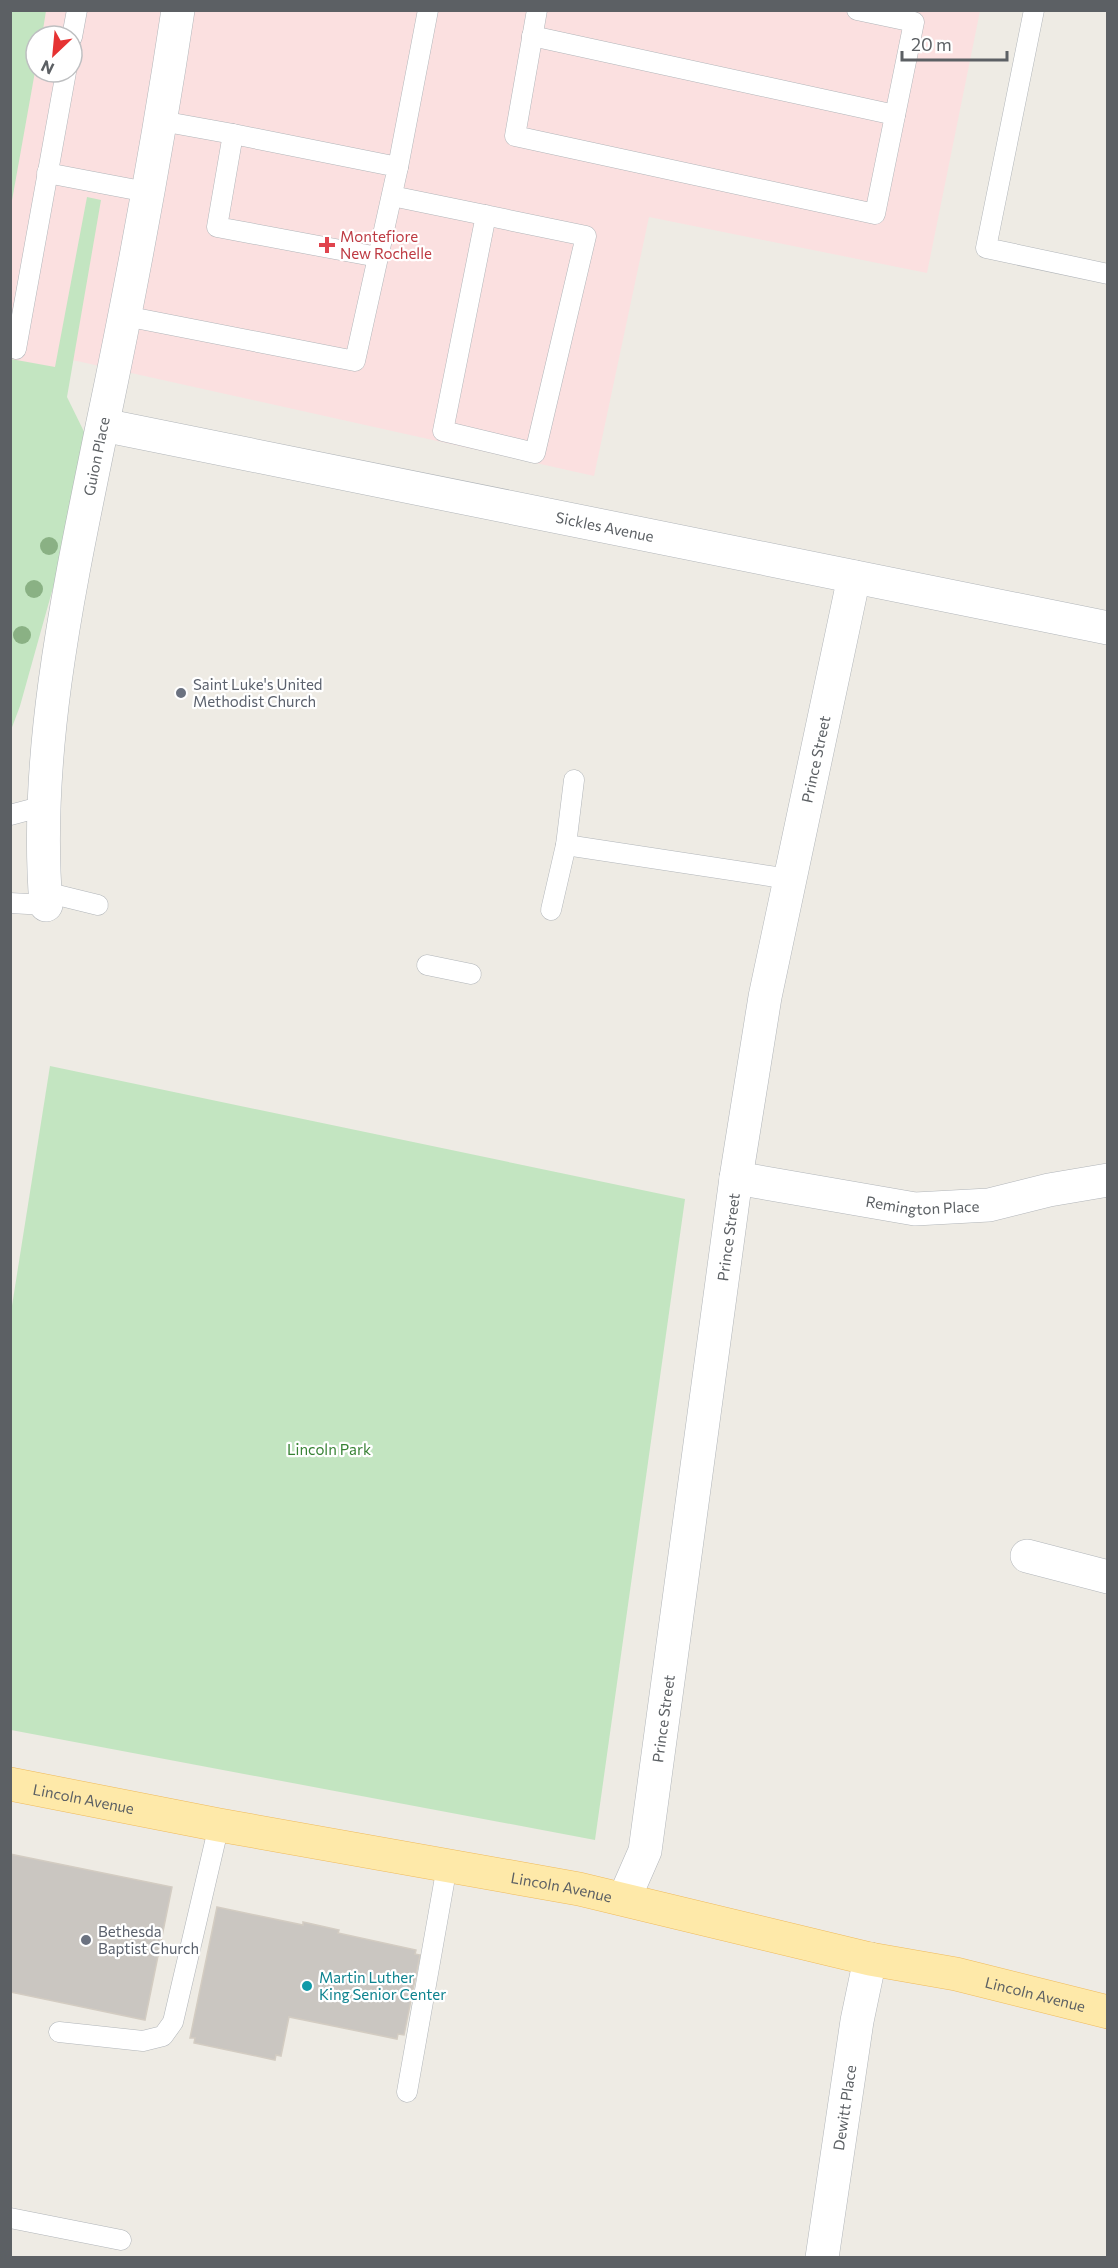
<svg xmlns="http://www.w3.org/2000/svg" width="1118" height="2268" font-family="Commissioner,sans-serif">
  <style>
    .medical { fill: #fbe0e0; fill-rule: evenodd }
    .green { fill: #c3e5c1 }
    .building { fill: #cac6c1; stroke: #d3ccc2; stroke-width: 1.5 }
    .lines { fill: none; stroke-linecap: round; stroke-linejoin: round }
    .service-casing { stroke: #b1b5b9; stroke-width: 21 }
    .minor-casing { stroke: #b1b5b9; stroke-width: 34 }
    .primary-casing { stroke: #efba5c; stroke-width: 34 }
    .service { stroke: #fff; stroke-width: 20 }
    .minor { stroke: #fff; stroke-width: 33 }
    .primary { stroke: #fee9a9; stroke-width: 33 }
    .tree { fill: #8ab184 }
    .health-dot { fill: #e0444e; stroke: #fff; stroke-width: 2 }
    .worship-dot { fill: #6b7280; stroke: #fff; stroke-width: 2 }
    .culture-dot { fill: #0f9aa8; stroke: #fff; stroke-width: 2 }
    .labels { text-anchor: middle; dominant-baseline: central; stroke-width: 4.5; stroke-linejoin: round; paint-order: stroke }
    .health-label { font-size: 15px; fill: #be3a42; stroke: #fff; text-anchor: start }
    .street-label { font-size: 15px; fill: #5c6064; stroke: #fff }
    .worship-label { font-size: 15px; fill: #5b616d; stroke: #fff; text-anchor: start }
    .park-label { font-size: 15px; fill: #388235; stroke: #fff }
    .culture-label { font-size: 15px; fill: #0d838f; stroke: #fff; text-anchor: start }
  </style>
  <rect width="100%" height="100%" fill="#eeebe4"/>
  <path class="medical" d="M14 11H980L927 273 649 217 594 476 68 359 58 401 11 391 10 31ZM36 36H72V72H36Z"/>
  <g class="green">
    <polygon points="11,10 46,11 42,36 36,36 36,66 11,206"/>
    <polygon points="87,197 101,200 67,397 92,448 20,706 11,730 11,359 55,367"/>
    <polygon points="50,1066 685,1199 595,1840 11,1730 11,1312"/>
  </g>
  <g class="building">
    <polygon points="10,1854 172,1887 145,2020 10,1992"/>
    <polygon points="217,1907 303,1925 303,1922 339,1930 338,1933 416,1950 415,1954 420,1955 404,2035 398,2034 397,2039 289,2017 281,2056 276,2055 275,2060 194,2043 195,2038 190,2038"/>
  </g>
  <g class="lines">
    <g class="service-casing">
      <g id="service">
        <polyline points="537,10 515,136 875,214 914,22 857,10"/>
        <polyline points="1034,10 986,248 1108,274"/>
        <polyline points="532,36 895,115"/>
        <polyline points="72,37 77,10"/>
        <polyline points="233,134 217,227 378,257"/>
        <polyline points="398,167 428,10"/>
        <polyline points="47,173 147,192"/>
        <polyline points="392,196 586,236 535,453 443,431 486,215"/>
        <polyline points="125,316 355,361 398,167 233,134 161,121"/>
        <polyline points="16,349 66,72"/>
        <polyline points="574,780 566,845 789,879"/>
        <polyline points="10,815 44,806"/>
        <polyline points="45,892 98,905"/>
        <polyline points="10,903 46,905"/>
        <polyline points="551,910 566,845"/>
        <polyline points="427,965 471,974"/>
        <polyline points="59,2032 143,2041 163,2036 173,2022 219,1825"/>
        <polyline points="407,2092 447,1866"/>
        <polyline points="10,2218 121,2240"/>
      </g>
    </g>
    <g class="minor-casing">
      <g id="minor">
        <path id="s1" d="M103 425 1108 628"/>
        <path id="s2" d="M46 905C33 748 71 580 102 427 131 289 157 150 178 10"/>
        <path id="s3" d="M736 1178 915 1209 989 1205 1049 1190 1108 1180"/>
        <polyline points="1027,1556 1108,1577"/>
        <path id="s4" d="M624 1899 645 1851 736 1178 765 997 854 577"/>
        <path id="s5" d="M822 2258 857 2021 870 1959"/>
      </g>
    </g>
    <g class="primary-casing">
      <g id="primary">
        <path id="s6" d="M10 1784 219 1825 579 1889 870 1959 956 1974 1108 2012"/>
      </g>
    </g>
    <use href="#service" class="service"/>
    <use href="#minor" class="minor"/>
    <use href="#primary" class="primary"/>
  </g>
  <g class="tree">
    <circle cx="49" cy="546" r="9"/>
    <circle cx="34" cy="589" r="9"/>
    <circle cx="22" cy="635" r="9"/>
  </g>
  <path class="health-dot" d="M324 236h6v6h6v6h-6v6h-6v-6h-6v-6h6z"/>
  <g class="worship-dot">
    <circle cx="181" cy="693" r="6"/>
    <circle cx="86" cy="1940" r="6"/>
  </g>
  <circle class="culture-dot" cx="307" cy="1986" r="6"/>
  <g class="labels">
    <g class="health-label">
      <text x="340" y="236">Montefiore<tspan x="340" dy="17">New Rochelle</tspan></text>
    </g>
    <g class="street-label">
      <text stroke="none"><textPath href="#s2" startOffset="453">Guion Place</textPath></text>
      <text stroke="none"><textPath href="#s1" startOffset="512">Sickles Avenue</textPath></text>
      <text stroke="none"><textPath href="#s4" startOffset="1158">Prince Street</textPath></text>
      <text stroke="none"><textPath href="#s3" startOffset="189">Remington Place</textPath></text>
      <text stroke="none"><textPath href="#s4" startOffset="672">Prince Street</textPath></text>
      <text stroke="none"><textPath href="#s4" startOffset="186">Prince Street</textPath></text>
      <text stroke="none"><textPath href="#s6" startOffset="75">Lincoln Avenue</textPath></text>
      <text stroke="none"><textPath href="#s6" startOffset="561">Lincoln Avenue</textPath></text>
      <text stroke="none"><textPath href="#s6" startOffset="1047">Lincoln Avenue</textPath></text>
      <text stroke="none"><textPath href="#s5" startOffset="152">Dewitt Place</textPath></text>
    </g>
    <g class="worship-label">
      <text x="193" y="684">Saint Luke's United<tspan x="193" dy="17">Methodist Church</tspan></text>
      <text x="98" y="1931">Bethesda<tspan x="98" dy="17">Baptist Church</tspan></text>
    </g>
    <g class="park-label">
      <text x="329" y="1449">Lincoln Park</text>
    </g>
    <g class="culture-label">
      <text x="319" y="1977">Martin Luther<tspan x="319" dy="17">King Senior Center</tspan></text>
    </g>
  </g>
  <rect width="1118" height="2268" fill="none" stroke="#5c6064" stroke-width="24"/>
  <g transform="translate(54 54) rotate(206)"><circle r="28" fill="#ffffff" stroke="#bebfc1" stroke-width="1.5"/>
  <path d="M0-4.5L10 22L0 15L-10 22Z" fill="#e63232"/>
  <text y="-9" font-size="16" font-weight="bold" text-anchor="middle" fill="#5c6064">N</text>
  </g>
  <path d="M902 51v9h105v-9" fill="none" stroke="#5c6064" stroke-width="3"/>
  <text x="911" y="51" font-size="18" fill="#5c6064" stroke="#ffffff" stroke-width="4.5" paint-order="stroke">20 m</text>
</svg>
